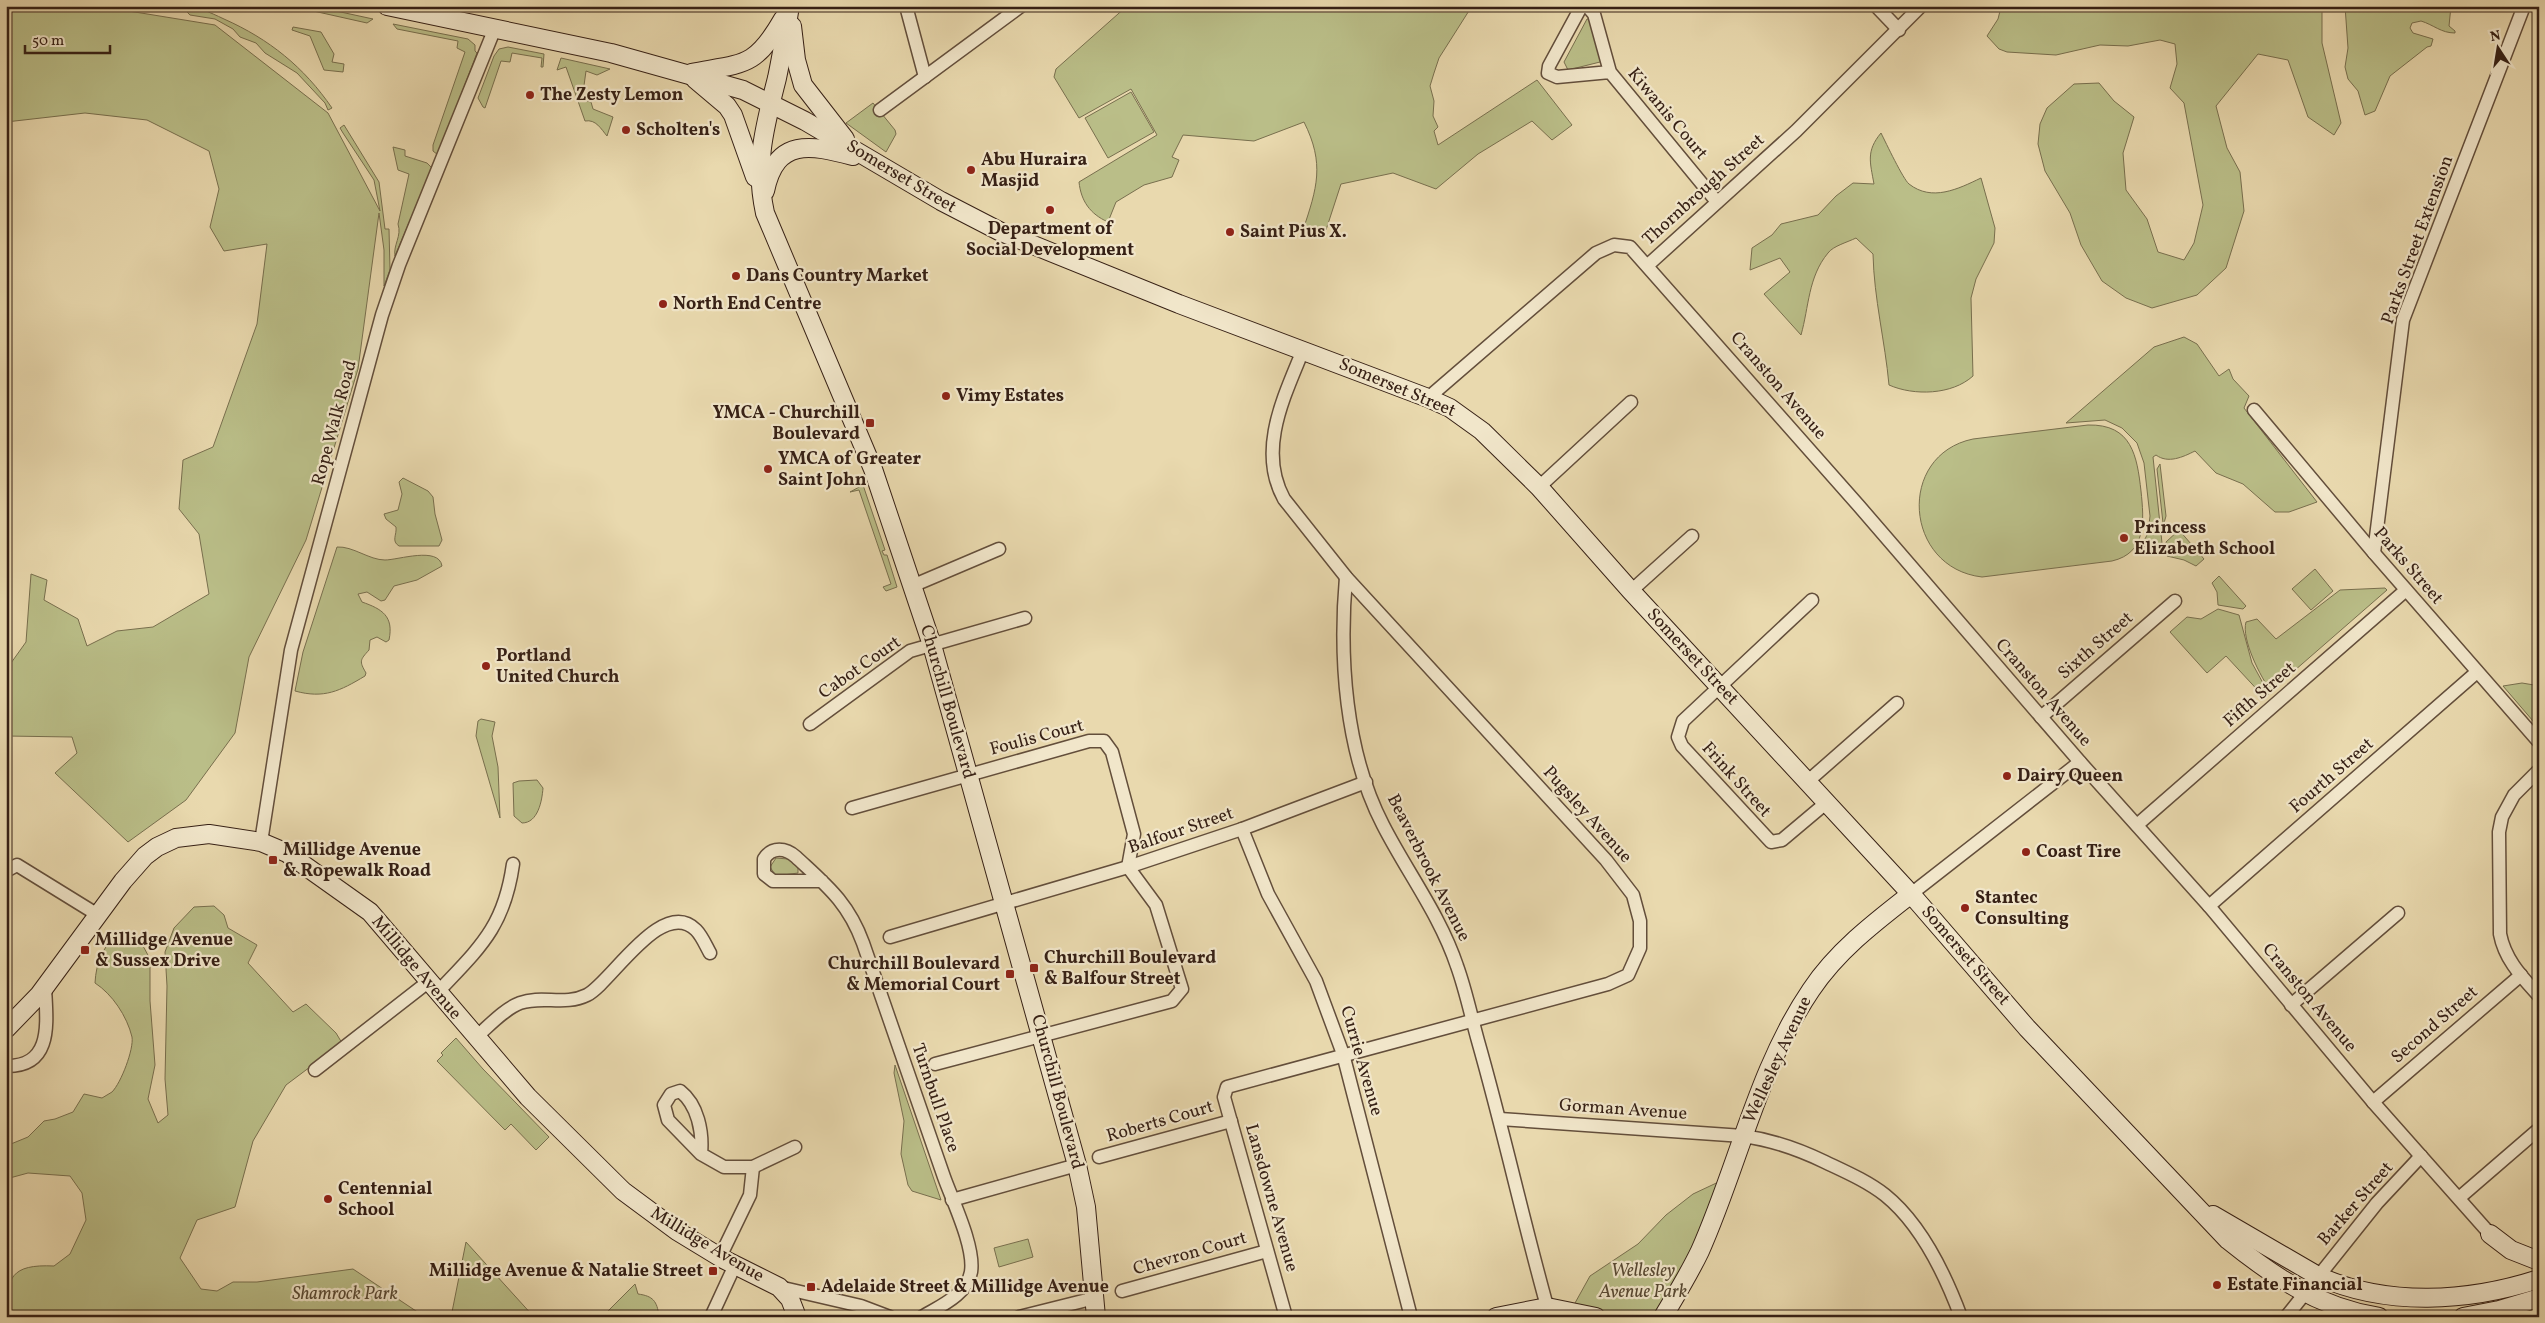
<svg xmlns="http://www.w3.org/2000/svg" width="2545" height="1323" font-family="Vollkorn,serif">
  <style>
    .green { fill: #babe88; stroke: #786f4e }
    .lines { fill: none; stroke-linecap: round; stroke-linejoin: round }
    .street-casing { stroke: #634e3b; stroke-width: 15 }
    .secondary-casing { stroke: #362015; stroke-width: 20 }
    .street { stroke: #f1e6ca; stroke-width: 12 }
    .secondary { stroke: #f1e6ca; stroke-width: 18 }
    .poi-dot { fill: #8f2418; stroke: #f1e6ca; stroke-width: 2 }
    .labels { text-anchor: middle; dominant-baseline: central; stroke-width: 4.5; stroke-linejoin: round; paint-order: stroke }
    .poi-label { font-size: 18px; font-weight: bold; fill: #362015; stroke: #f1e6ca; text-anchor: start }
    .street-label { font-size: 18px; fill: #362015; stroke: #f1e6ca }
    .park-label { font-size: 18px; font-style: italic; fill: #574832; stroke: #f1e6ca }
  </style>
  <rect width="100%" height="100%" fill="#e9d9ae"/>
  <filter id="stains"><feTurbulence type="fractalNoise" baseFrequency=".004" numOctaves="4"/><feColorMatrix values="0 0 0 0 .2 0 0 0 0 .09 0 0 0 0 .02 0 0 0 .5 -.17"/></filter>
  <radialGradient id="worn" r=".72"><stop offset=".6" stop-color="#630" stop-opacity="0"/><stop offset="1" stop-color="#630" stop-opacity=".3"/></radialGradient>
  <g class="green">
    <polygon points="31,6 98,6 215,25 328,113 380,211 374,180 343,133 340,128 344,125 379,182 385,229 389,229 390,270 384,286 384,250 379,213 358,369 306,540 249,657 235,733 186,800 128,842 55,773 77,753 72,737 6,736 6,670 26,642 31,574 47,580 44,600 78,619 87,646 117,631 153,627 209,594 199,534 179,509 183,460 213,447 257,324 267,244 224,251 210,227 219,189 209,151 147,120 85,113 6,122 6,13"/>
    <path d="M181 6C197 6 209 12 224 19 269 39 304 67 332 108L328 110 325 103 297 73 265 53 256 43 240 37 233 29 215 19 190 15Z"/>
    <polygon points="291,6 313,6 373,19 367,23"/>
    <path d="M1127 6H1472L1439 58 1434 73 1430 86 1434 101 1433 116 1438 127 1434 131 1438 145 1537 80 1572 125 1552 140 1532 121 1478 154 1436 189 1393 173 1341 184 1326 230H1303C1317 188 1325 164 1304 122L1254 141 1183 135 1172 157 1179 160 1172 177 1144 185 1116 202 1108 222C1090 214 1081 201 1079 182L1157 135 1131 89 1079 118 1054 77 1056 69Z"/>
    <polygon points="1997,6 2322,6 2322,43 2341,123 2334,135 2308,117 2288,60 2258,54 2216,106 2227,148 2240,172 2244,211 2226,268 2197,295 2152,308 2126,298 2102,281 2081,245 2070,213 2045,171 2038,144 2040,124 2047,108 2074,84 2099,83 2114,101 2134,117 2123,153 2126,190 2147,219 2158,252 2184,260 2194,243 2203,205 2184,103 2170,88 2177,64 2175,44 2160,40 2128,46 2100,45 2056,55 2007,52 1999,49 1987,36 1998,19 2000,11"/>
    <path d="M2345 6H2451L2449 26 2455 31V33C2441 33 2434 25 2421 21L2412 23 2410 28 2413 33 2433 39 2431 46 2427 47 2390 76 2375 111 2365 115 2358 91 2348 79 2345 67 2348 48Z"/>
    <polygon points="1587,19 1589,19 1604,61 1568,70 1564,62"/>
    <polygon points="393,24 468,39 475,45 475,51 477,53 438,155 433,151 433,145 465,52 457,48 458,41 397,29"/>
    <polygon points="293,27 321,32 334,54 332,62 344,64 343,72 324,70 310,36 292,30"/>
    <polygon points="508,47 544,54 543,67 541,67 542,58 512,53 510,62 501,61 485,108 483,107 478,98 494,56 499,49"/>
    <path d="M561 58 610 69 597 75 586 71 582 100 591 102 593 109 613 117 607 136C601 129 596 119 585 121L566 67 557 70Z"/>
    <polygon points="1131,92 1154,132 1108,158 1085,118"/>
    <polygon points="873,103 895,130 896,134 886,152 846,123"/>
    <path d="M1881 133C1886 143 1903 179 1909 184 1932 202 1958 189 1981 178L1995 228 1994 243 1976 279 1971 298 1973 376C1952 395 1914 396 1889 385 1885 341 1874 299 1873 254L1856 238C1848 242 1833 246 1828 253 1808 277 1809 307 1801 335L1764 294 1790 272 1780 258 1750 270 1752 248 1772 235 1781 224 1818 215 1836 196 1853 183 1874 184C1870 162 1866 151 1881 133Z"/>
    <path d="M393 147 405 150V156L427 163 432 168 395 256C393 245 402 236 398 224L409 174 398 170Z"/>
    <path d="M2184 337 2197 344 2219 376 2229 369 2233 379 2249 396 2244 408 2317 502 2289 512H2275L2243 484 2216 473 2195 451C2183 457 2168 464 2156 455L2153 457 2162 543 2141 547 2148 533 2150 516 2144 463 2137 443 2122 428 2105 420 2066 423 2154 347Z"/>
    <path d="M2088 425C2132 424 2137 456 2141 491 2144 520 2147 553 2112 561L1982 577C1904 568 1896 455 1973 439Z"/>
    <polygon points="2160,464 2166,516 2164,523 2168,527 2176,527 2167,535 2164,532 2157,469"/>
    <path d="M403 478 428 491 433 497 435 514 442 540 439 546H399C391 541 397 535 396 527L386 519 384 514 398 510 402 494 399 482Z"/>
    <polygon points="863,485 885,550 882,551 884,555 887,555 897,587 886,591 883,587 891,584 859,490 850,492"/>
    <polygon points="2179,530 2204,559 2196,566 2184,560 2167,556 2166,542"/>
    <path d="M337 547C353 546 369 560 385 560 398 560 439 546 442 566L417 580 394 586 385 600 381 601 367 592 358 594 362 602C382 609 394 616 389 640L386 642 377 637 370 640 369 650C360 660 359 661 366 673L365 676C340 691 324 699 295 691L303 652Z"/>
    <polygon points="2315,569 2333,591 2311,610 2292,589"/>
    <polygon points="2219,576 2246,606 2243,609 2218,605 2217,592 2212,583"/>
    <path d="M2385 588 2387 590 2271 691C2261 678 2241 639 2246 622L2257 619 2276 639 2340 590Z"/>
    <polygon points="2218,609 2239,615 2252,663 2269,694 2264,697 2226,656 2207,673 2170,632 2187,617 2201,619"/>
    <polygon points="2522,683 2534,685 2539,707 2539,728 2503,686"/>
    <polygon points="481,719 495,722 492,736 498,767 500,818 476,736 478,721"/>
    <path d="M537 780 543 788C542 801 538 823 522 823L514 816 513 783 519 781Z"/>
    <polygon points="776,858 788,859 798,868 798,873 776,876 770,867"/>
    <path d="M214 906 224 915 228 928 257 945 248 963 293 1012 306 1004 336 1033 342 1043 286 1085 253 1141 235 1207 197 1220 180 1258 201 1289 217 1291 233 1282H257L353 1269 425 1317H6C6 1277 11 1264 54 1266L70 1254 86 1220 82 1193 70 1176 28 1173 6 1179V1146L28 1137 44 1121 55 1119 73 1112 84 1094 102 1098C105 1096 109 1094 112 1092 121 1083 134 1049 132 1037 127 1016 112 994 95 983 96 962 103 949 116 933L142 944 150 959V1001L155 1065 148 1099 158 1123 168 1115 165 1079 167 986 165 952 174 928 194 907Z"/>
    <polygon points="456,1038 483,1069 549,1137 536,1150 511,1124 505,1130 437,1061 443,1055 441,1053"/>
    <polygon points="895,1065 941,1200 912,1191 908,1185 901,1154 904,1121 894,1073"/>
    <polygon points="1727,1178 1663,1317 1550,1317 1570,1312 1590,1276 1638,1244 1666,1215 1693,1194"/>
    <polygon points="1028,1239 1033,1257 999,1267 994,1248"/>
    <polygon points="466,1242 534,1317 451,1317"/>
    <path d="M635 1284 638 1294C653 1296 657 1301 659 1316L602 1317Z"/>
  </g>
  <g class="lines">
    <g class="street-casing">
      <g id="street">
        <polyline points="906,6 925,77"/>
        <polyline points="1876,6 1899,30"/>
        <polyline points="1610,72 1557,77 1548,73 1549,66 1581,7 1588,7 1594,14 1610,72 1717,202"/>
        <polyline points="880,110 1021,6"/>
        <polyline points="1648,265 1796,131 1921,6"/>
        <polyline points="1428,398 1596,253 1614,245 1630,247 1859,506 2080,762 2209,906 2373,1102 2490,1234"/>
        <polyline points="2254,410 2374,553 2539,742"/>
        <polyline points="1539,487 1631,402"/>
        <polyline points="2374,553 2403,320 2524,6"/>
        <path d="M1346 577C1339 657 1345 752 1383 825 1407 872 1440 915 1457 966 1466 991 1471 1016 1478 1041 1504 1132 1524 1225 1550 1317"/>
        <polyline points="912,586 999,549"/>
        <polyline points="1631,591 1692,536"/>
        <polyline points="1812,600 1683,721 1678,737 1682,746 1771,842 1782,840 1826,803"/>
        <polyline points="2041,717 2175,601"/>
        <polyline points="810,724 910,651 1025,618"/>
        <path d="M2539 770 2514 795 2502 817 2499 832 2500 934C2505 960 2522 977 2539 996"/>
        <polyline points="1807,782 1897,703"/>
        <polyline points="852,808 1089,741 1104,741 1112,752 1134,834 1128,867 1156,905 1182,989 1172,1001 935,1064"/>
        <polyline points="2137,825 2406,590"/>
        <polyline points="1242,829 1268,894 1316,981 1343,1054 1411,1317"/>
        <polyline points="261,842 291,650 382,315 399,265 495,28"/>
        <polyline points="6,871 17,865 98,915"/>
        <path d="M822 881H773L764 874V859C772 846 786 848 796 857 826 885 848 902 863 943 890 1021 917 1099 944 1177 953 1202 975 1247 971 1272 967 1295 940 1306 922 1317"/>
        <polyline points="1911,894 2080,762"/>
        <polyline points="2209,906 2477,672"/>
        <polyline points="890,937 1128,867 1242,829 1366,782"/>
        <path d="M437 993C479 948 504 928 513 864"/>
        <polyline points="2291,1005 2398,913"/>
        <path d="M475 1038C488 1027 504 1009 520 1003 542 995 565 1006 587 995 611 983 662 896 696 930 702 936 706 946 710 953"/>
        <path d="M6 1066C55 1067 46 1019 45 986"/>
        <polyline points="315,1070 428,982"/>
        <polyline points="2373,1102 2521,975"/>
        <path d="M1500 1119 1743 1136C1773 1140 1798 1149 1825 1162 1846 1172 1867 1181 1885 1195 1921 1224 1945 1274 1961 1317"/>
        <path d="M701 1154C703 1132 698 1105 680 1091L671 1094 664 1105 668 1120 701 1154 724 1167H753L795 1147"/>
        <polyline points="1099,1157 1231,1121"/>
        <polyline points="2459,1198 2539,1129"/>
        <polyline points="952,1200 1077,1165"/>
        <polyline points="720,1257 750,1195 753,1167"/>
        <polyline points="779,1287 861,1306 890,1317"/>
        <polyline points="1122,1291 1267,1251"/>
        <polyline points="711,1317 735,1265"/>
        <polyline points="1019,1317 1095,1298"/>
        <path d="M1286 1317 1224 1097 1227 1087 1608 984 1628 975 1640 948V921L1633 895 1606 860 1346 577 1284 499C1257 450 1284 397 1303 350"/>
        <polyline points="2286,1317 2377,1203 2421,1156"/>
      </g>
    </g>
    <g class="secondary-casing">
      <g id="secondary">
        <path d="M387 6 611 53 743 90 805 121 941 201 1001 232 1179 304 1428 398 1450 408 1482 431 1539 487 1631 591 1911 894 2027 1028 2228 1240C2274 1277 2320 1308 2379 1317"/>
        <path d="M790 6C786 30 782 54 777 78 765 126 754 163 765 213L873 469 932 645 1077 1165 1086 1207 1096 1317"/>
        <polyline points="792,26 796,60 803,85 845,139"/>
        <path d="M691 73C744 63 755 68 783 19"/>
        <polyline points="695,79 727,106 733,115 755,177"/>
        <path d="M765 191C776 137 811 145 853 156"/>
        <polyline points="6,1029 39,995 123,881 145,856 157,847 176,838 209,834 261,842 287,853 370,912 528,1097 623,1191 677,1231 723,1259 779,1287 790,1299 797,1317"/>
        <path d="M2213 1215 2318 1276C2387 1307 2468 1302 2539 1279"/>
        <polyline points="2490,1234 2511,1250 2539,1261"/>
        <polyline points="1496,1317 1547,1307 1596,1317"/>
        <path d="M1663 1317C1676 1295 1689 1274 1700 1251 1738 1166 1758 1068 1811 990 1837 951 1875 922 1911 894"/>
        <polyline points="2463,1317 2499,1310 2539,1298"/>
      </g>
    </g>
    <use href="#street" class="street"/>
    <use href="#secondary" class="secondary"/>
  </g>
  <g class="poi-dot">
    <circle cx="530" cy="95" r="5"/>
    <circle cx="626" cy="130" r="5"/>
    <circle cx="971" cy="170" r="5"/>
    <circle cx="1050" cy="210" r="5"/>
    <circle cx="1230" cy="232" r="5"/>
    <circle cx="736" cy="276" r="5"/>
    <circle cx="663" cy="304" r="5"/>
    <circle cx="946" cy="396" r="5"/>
    <rect x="865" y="418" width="10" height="10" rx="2.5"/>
    <circle cx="768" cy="469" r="5"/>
    <circle cx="2124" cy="538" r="5"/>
    <circle cx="486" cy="666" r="5"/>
    <circle cx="2007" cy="776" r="5"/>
    <circle cx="2026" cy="852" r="5"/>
    <rect x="268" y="855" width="10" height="10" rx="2.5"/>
    <circle cx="1965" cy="908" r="5"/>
    <rect x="80" y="945" width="10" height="10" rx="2.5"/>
    <rect x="1029" y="963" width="10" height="10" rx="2.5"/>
    <rect x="1005" y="969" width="10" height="10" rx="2.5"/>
    <circle cx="328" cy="1199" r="5"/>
    <rect x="708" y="1266" width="10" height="10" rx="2.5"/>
    <circle cx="2217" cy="1285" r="5"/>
    <rect x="806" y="1282" width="10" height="10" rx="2.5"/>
  </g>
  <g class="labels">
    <g class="poi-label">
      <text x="540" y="95">The Zesty Lemon</text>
      <text x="636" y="130">Scholten's</text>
      <text x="981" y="160">Abu Huraira<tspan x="981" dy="21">Masjid</tspan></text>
      <text x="1050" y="229" text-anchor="middle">Department of<tspan x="1050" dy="21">Social Development</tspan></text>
      <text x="1240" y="232">Saint Pius X.</text>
      <text x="746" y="276">Dans Country Market</text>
      <text x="673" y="304">North End Centre</text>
      <text x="956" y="396">Vimy Estates</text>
      <text x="860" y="413" text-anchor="end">YMCA - Churchill<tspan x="860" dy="21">Boulevard</tspan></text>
      <text x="778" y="459">YMCA of Greater<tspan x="778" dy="21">Saint John</tspan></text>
      <text x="2134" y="528">Princess<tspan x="2134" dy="21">Elizabeth School</tspan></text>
      <text x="496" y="656">Portland<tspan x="496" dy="21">United Church</tspan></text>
      <text x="2017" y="776">Dairy Queen</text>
      <text x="283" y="850">Millidge Avenue<tspan x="283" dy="21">&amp; Ropewalk Road</tspan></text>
      <text x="2036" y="852">Coast Tire</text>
      <text x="1975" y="898">Stantec<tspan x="1975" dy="21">Consulting</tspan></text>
      <text x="95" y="940">Millidge Avenue<tspan x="95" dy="21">&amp; Sussex Drive</tspan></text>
      <text x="1044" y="958">Churchill Boulevard<tspan x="1044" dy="21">&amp; Balfour Street</tspan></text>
      <text x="1000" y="964" text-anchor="end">Churchill Boulevard<tspan x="1000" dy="21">&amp; Memorial Court</tspan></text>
      <text x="338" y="1189">Centennial<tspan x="338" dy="21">School</tspan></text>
      <text x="703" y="1271" text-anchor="end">Millidge Avenue &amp; Natalie Street</text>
      <text x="2227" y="1285">Estate Financial</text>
      <text x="821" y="1287">Adelaide Street &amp; Millidge Avenue</text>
    </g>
    <g class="street-label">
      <text transform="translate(1667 114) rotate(50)">Kiwanis Court</text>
      <text transform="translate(901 177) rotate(31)">Somerset Street</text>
      <text transform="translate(1704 190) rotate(-42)">Thornbrough Street</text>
      <text transform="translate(2418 240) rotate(-70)">Parks Street Extension</text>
      <text transform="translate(1778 386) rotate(49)">Cranston Avenue</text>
      <text transform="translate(1397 388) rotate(23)">Somerset Street</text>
      <text transform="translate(335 423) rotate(-75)">Rope Walk Road</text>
      <text transform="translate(2408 566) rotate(49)">Parks Street</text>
      <text transform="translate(2096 646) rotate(-41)">Sixth Street</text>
      <text transform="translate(1692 657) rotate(47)">Somerset Street</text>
      <text transform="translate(860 668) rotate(-35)">Cabot Court</text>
      <text transform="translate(2043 693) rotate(49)">Cranston Avenue</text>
      <text transform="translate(2260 695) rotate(-41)">Fifth Street</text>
      <text transform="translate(947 702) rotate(74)">Churchill Boulevard</text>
      <text transform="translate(1037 738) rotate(-15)">Foulis Court</text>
      <text transform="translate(2332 776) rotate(-41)">Fourth Street</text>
      <text transform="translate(1736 780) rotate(48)">Frink Street</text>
      <text transform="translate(1587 815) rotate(48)">Pugsley Avenue</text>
      <text transform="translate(1181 831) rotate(-19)">Balfour Street</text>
      <text transform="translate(1428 868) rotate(63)">Beaverbrook Avenue</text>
      <text transform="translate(1965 956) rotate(49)">Somerset Street</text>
      <text transform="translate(416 968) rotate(50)">Millidge Avenue</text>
      <text transform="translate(2309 998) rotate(50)">Cranston Avenue</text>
      <text transform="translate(2435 1025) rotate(-41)">Second Street</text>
      <text transform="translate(1778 1060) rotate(-65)">Wellesley Avenue</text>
      <text transform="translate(1361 1061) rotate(74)">Currie Avenue</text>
      <text transform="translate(1057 1092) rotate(75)">Churchill Boulevard</text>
      <text transform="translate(935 1098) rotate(71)">Turnbull Place</text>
      <text transform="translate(1623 1110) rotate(4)">Gorman Avenue</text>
      <text transform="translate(1160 1122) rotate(-16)">Roberts Court</text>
      <text transform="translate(1271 1198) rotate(74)">Lansdowne Avenue</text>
      <text transform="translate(2356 1204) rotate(-49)">Barker Street</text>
      <text transform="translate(707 1245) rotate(31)">Millidge Avenue</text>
      <text transform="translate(1190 1254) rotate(-16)">Chevron Court</text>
    </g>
    <g class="park-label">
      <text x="1643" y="1271">Wellesley<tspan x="1643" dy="21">Avenue Park</tspan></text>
      <text x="345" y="1294">Shamrock Park</text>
    </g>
  </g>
  <rect width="2545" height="1323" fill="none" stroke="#e9d9ae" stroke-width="25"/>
  <rect x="8" y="8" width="2530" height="1308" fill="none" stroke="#362015" stroke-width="2.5"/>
  <rect x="12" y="12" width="2520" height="1298" fill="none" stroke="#362015"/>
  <g transform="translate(2498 48) rotate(348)" stroke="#f1e6ca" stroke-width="4" paint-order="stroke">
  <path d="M0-4L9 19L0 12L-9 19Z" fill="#362015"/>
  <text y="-8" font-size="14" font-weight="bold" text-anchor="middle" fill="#362015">N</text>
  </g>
  <path d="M25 45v8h85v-8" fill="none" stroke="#362015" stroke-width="2.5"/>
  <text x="32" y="45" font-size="15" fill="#362015" stroke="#f1e6ca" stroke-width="4" paint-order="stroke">50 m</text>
  <rect width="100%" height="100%" filter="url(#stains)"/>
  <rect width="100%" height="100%" fill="url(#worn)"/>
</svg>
